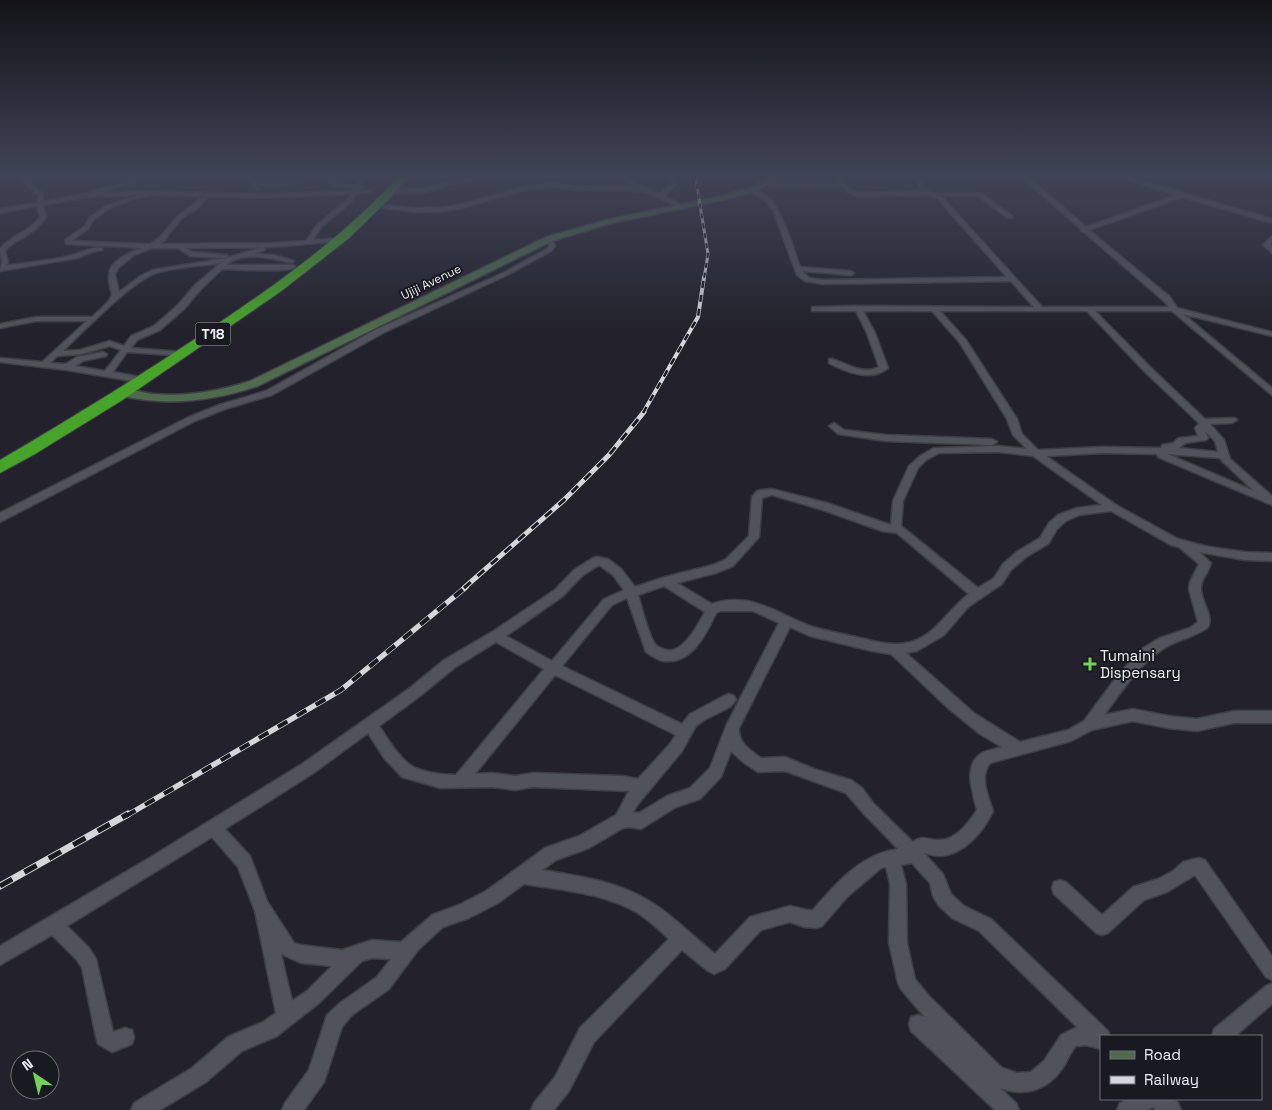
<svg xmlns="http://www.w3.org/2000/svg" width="1272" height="1110" font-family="'Space Grotesk',sans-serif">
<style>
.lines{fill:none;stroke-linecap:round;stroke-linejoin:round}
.street-casing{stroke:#3e3e46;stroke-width:3}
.secondary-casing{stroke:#3e3e46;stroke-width:3}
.highway-casing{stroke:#3e3e46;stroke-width:2}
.street{fill:#52525c;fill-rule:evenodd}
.secondary{fill:#4f6a4d;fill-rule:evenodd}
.highway{fill:#47a32a;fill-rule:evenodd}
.rail-far4-casing{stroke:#d5d5dc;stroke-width:3}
.rail-far3-casing{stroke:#d5d5dc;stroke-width:4}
.rail-far2-casing{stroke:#d5d5dc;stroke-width:5}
.rail-far1-casing{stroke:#d5d5dc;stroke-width:5.5}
.rail-casing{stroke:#d5d5dc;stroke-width:7}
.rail-far4{stroke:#191922;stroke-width:2;stroke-dasharray:5;stroke-linecap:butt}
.rail-far3{stroke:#191922;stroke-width:2.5;stroke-dasharray:7;stroke-linecap:butt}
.rail-far2{stroke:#191922;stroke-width:3;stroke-dasharray:9;stroke-linecap:butt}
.rail-far1{stroke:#191922;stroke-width:4;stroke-dasharray:11;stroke-linecap:butt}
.rail{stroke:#191922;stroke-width:5;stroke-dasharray:14;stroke-linecap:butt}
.poi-dot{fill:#74d25b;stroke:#191922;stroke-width:2}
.labels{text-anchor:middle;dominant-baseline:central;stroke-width:4;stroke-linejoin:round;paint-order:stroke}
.far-street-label{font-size:12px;fill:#efeff5;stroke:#191922}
.shield{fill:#191922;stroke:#afafb6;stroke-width:1}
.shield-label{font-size:14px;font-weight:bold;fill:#efeff5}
.poi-label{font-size:15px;fill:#efeff5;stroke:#191922;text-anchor:start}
</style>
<rect width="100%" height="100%" fill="#23222c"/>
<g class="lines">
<!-- street casing -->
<g class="street-casing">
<path id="street" d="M16,174h5l22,20 -1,8 46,-9 62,-19h8l-56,19 31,-2 127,3 92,-3 2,-3 -15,-2 -19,-7 -33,6 -29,1 3,4 -3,2 -12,-15 3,-3h5l-2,3 3,5 32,-1 33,-6 7,3 21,-4h20l-7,11 4,2 -7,4 11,-1 3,2 -16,2 -4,7 -31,26 -8,13 26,-2 3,2 -1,1 -69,6 -86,1 6,4 35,3 1,1 -3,2 -35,-2 -12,-8h-26l-18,7 -16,13 -3,6 4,18 23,-17 11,-5 74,-12 35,-11 3,2 -1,1 -11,4 21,1 20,6 -3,2c-19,-5 -49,-12 -65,2h67l3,2c-10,6 -59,2 -74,2l-21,20 -17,20 -24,21 -23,10 -6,8 52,4 4,2 -1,2 -59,-4 -14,20 33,6 1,2 -4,3 -76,-13 -67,-8v-4l42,4 45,-41h-51l-36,7v-4l36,-7h56l16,-15 4,-7c-1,-6 -4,-14 -3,-20 0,-14 22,-23 33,-27l-76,-4 -1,-4 19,-13 6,-10 16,-11 33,-11 -50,2 -46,8 3,12 -10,12 -28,18 -3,4 3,11 -3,4c23,-4 48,-5 71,-12 9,-3 16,-7 26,-6v2l-10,2 -15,6 -77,13 2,-9 -2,-13c11,-14 30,-17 40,-32l-3,-11 -37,7v-4l37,-6 1,-8zM361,176l-5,9 -14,-2 -11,-4zM350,194l-2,5 -31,26 -11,16 -34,2 -111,1 22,-27 15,-9 11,-12 51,2zM154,195l49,1c-8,9 -18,13 -25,20 -10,10 -15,22 -28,28l-79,-3 17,-12 6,-10 16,-11 22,-9zM221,263l-26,22 -17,20 -24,21 -23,10 -7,10 -14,-5 -30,9 -17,1c21,-20 69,-70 93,-78 20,-6 44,-7 65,-10zM110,346l11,4 -16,21 -30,-5 8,-5 23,-5 1,-2 -4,-2 -26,5 -11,7 -16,-1 7,-7 24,-2z
M480,174h9l-65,18 -33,1 -3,-2 3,-2 33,-1z
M610,174h7l42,20 13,-11 -2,-9h6l2,9 -14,13 22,11 -5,1 -38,-17 -70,-1 -19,-3 -29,3 -59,17 -21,4 -31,1 -40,-6 3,-2 37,4 31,-1 18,-3 62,-18 29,-3 19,3 63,1z
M833,174h5l13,16 8,3 64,-2 -12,-17h5l13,18 3,1h49l31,23v2h-4l-30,-22h-37l101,111h127l-5,-6 -80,-69 -3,-1v-2l-63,-55h6l62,53 90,-32 -67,-21h9l154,45v4l-90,-26 -93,33 81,67 7,11 95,24v4l-89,-22 89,74v7l-100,-84h-77l56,57 54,51 30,-1 2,2 -5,3 -22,1 14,16 6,19 42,37v9l-114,-48 -1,-3 -54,-1 -57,3 70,49 62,34 31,8 36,5 27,1v8l-27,-1 -46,-8 12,11c-2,9 -11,17 -10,26 0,12 13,27 7,38 -13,10 -28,12 -42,20 -26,16 -44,44 -62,68l29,-6 35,7 29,3 37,-8h38v12h-38l-37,8 -29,-3 -35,-7 -41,9 -21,11 -81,22c-11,14 -2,33 3,48 -9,20 -29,44 -53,45 -5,0 -11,-2 -16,-3l19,21 8,20 13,12 27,13 117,112 2,5h-9v13l-15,-4 -10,1c-6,6 -9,16 -14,23 -15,22 -39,28 -62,19l16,15 3,7h-24l-84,-79 -2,-7 2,-7 7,-2 7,2 9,10 -18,-20 -15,-18 -3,-6 -9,-40 1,-59 -4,-17 -5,1 -33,28 -26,30 -6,2 -12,-1 -14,-5 -29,8 -36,39 -11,5 -6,-3 -26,-21 -88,92 -25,49 -15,19h-23l3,-7 21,-26 25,-49 89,-89c-10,-9 -21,-20 -33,-27 -34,-19 -74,-22 -112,-28l-26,19 -29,15 -26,9 -25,23 -29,39 -37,26 -10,12 -18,55 -20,28h-22l3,-7 24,-33 18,-55 13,-12 37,-26 14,-18 -19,-1 -10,3 -43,42 -42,33 -35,15 -36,31 -46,28h-29l3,-7 58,-35 36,-31 35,-15 13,-9 -21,-102 -17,-44 -26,-30 -145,89 22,22 7,11 17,73 12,-4 7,2 2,7 -2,7 -20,8 -14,-8 -2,-7 -14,-69 -5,-8 -25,-25 -52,30v-19l151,-89 151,-93 108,-76 34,-28 48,-28 63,-42 19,-20 19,-12 4,-1 11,2 13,10 14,18 30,-10 48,-12 12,-5 24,-24 3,-39 5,-6 4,-1 11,-1 55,14 64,22 2,-24 16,-35 11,-10 14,-8 65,-2 28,3 -14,-14 -6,-16 -47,-76 -28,-32h-69l12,22 13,35c-16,14 -43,4 -59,-5v-4h3c16,5 30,16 47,8l-12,-34 -11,-22h-44v-4l46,-1 176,1 -23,-26 -187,3 -19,-3 -8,-6 -24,-65 -8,-10 -15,-9v-2c29,0 42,57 50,78l51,4 3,2 -3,2 -49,-4 7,7 15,2 183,-3 -70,-79 -10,-3 -69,2 -11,-5 -5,-6 -76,-1 -3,-2 3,-2 73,1zM940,311h147l58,61 52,49 2,3 -4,4 3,8 -19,2 -6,5 -11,2 -1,3 -58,-1 -65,3 -16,-16 -5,-15 -51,-79zM1205,431l10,10 3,11 -39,-4 6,-5 21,-3 2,-2zM999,452l34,4 69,49 -25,3 -19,7 -9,8 -9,15 -22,13 -15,13 -9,14 -16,10 -77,-62 2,-25 15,-33 8,-8 13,-7zM1167,454l53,4 3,4 31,29zM772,495l51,15 59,21 15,2 72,61c-21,15 -32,40 -58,48 -14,4 -32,1 -46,-3 -17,-4 -35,-7 -52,-12 -35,-12 -62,-37 -101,-23l-35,-21 39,-10 17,-7 26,-29 3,-39zM1111,511l60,34 8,2 20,17 -9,18 -1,7 9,33 -8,6 -30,10 -17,10 -25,27 -34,46 -16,9 -48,12 -46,-29 -68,-60 11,-2 27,-16 24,-28 34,-23 9,-14 15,-13 22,-13 9,-15 9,-8 13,-6zM599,565l14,10 11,15 -20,9 -52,62 -46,-25 57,-40 19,-20zM664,586l41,26c-7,13 -25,48 -44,36 -2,-1 -5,-2 -6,-4 -7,-10 -13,-37 -17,-49zM627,598l19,54c5,3 11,8 17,9 29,4 43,-27 53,-48l4,-2h33l26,12 -52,101 -17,44 -20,20 -23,8 -28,17 -6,-1 5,-8 44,-53 14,-25 8,-6 26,-13 6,-7 -2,-4 -5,-2 -5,2 -34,18 -8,10 -120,-58 50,-61zM790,627l20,9 62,15 19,3 57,54 32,26 22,13c-6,2 -14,3 -20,6 -20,12 -9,40 -5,57 -8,12 -21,30 -37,30 -11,1 -17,-6 -27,2l-40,-39 -11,-15 -11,-8 -37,-11 -29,-12 -24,1c-11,-8 -23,-15 -22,-30zM496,642l48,27 -88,106c-11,0 -37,-3 -46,-10 -13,-10 -22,-26 -31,-39l41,-30 34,-28zM555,675l121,60 -7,10 -31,34 -16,-3 -89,-3 -18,3 -23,-3 -17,1zM368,733l16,25 18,19 38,11 52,-1 23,3 18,-3 96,4 -13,24 -37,21 -34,12 -59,43 -27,14 -27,10 -31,27 -29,-2 -30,10 -41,-5 -7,-2 -27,-42 -17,-45 -25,-27 87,-55zM731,751l12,11 15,10 27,-1 61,22 17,20 35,36c-38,5 -62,35 -86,62l-22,-5 -40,11 -35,37c-20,-16 -45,-41 -66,-53 -32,-20 -71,-25 -107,-31l14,-10 33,-12 34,-20 5,-1 13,2 35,-22 24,-8 21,-22zM912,863l18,20 3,13 6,10 13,12 27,13 98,96 -16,8 -17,26 -13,11 -14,1 -15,-5 -74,-73 -13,-16 -8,-36 -1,-59 -5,-19zM281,954l20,9 31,3 -25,25 -15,10z
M970,174h7l2,2 -3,2z
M1231,174h19l-9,4z
M1272,236v6l-2,3 2,2v6l-9,-8z
M549,237l2,1 4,8 -4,5 -44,24 -124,58 -111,62 -47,14 -30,12 -195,101v-9l189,-96 30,-12 47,-14 111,-62 126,-56 44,-24 2,-3 -3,-7z
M834,423l10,7 42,5 106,4 5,3 -5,3 -106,-4 -48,-7 -9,-8z
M1199,858l6,2 67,96v24l-6,-3 -71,-102 -28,17 -23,8 -36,33 -6,2 -6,-2 -42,-39 -2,-6 2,-6 6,-2 6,2 36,33 31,-28 25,-8 15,-8 10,-9z
M1272,983v21l-37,32h-23l2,-7 52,-43z
M1128,1099h45l5,4 3,7h-25l-3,-3 -6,3h-30l3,-7z"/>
</g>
<!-- secondary casing -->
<g class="secondary-casing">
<path id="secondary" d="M776,174h9l-30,18 -32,8 -111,23 -60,18 -294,145c-45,15 -93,21 -140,9l-2,-2c7,-7 28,0 38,1 33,3 65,-3 96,-13l296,-144 64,-18 112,-23 27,-8z"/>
</g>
<!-- highway casing -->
<g class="highway-casing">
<path id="highway" d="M401,174h10l-21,24 -41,40 -69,54 -159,109 -86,53 -35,19v-13c72,-42 143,-86 213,-133 67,-45 133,-92 188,-153z"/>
</g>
<!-- street -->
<use href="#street" class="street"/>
<!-- secondary -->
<use href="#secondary" class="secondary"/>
<!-- highway -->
<use href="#highway" class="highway"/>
<!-- rail-far4 casing -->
<g class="rail-far4-casing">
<path id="rail-far4" d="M695,174l13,80 -4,25"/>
</g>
<!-- rail-far3 casing -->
<g class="rail-far3-casing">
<path id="rail-far3" d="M643,413l55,-96 6,-40"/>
</g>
<!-- rail-far2 casing -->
<g class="rail-far2-casing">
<path id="rail-far2" d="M464,588l100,-88 45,-45 35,-43"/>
</g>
<!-- rail-far1 casing -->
<g class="rail-far1-casing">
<path id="rail-far1" d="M126,816l215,-126 125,-103"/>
</g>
<!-- rail casing -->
<g class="rail-casing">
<path id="rail" d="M0,886l128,-72"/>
</g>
<!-- rail-far4 -->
<use href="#rail-far4" class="rail-far4"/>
<!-- rail-far3 -->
<use href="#rail-far3" class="rail-far3"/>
<!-- rail-far2 -->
<use href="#rail-far2" class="rail-far2"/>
<!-- rail-far1 -->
<use href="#rail-far1" class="rail-far1"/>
<!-- rail -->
<use href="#rail" class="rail"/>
</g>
<!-- sky -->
<linearGradient id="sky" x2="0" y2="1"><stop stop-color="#131318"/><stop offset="0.53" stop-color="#3f4456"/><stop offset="1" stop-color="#3f4456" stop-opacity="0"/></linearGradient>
<rect width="1272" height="330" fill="url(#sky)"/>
<!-- markers -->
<path class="poi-dot" d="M1087.5 656.5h5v5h5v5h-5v5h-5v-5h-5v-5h5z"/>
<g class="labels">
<!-- far-street labels -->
<g class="far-street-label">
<text transform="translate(431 282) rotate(-26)">Ujiji Avenue</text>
</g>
<!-- shield labels -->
<rect class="shield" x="195.5" y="322.5" width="35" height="23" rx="4"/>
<g class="shield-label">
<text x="213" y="334">T18</text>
</g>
<!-- poi labels -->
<g class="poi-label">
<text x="1100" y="655">Tumaini<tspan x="1100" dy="17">Dispensary</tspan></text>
</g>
</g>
<!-- legend -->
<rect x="1100" y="1035" width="162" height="65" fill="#191922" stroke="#6f6f76"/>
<rect x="1110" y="1051" width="25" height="8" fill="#4f6a4d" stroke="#6f6f76"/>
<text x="1144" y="1060" font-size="15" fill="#efeff5">Road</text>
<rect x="1110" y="1076" width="25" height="8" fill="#d5d5dc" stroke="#6f6f76"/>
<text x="1144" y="1085" font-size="15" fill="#efeff5">Railway</text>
<!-- north arrow -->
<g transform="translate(35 1075) rotate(325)"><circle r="24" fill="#191922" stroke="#6f6f76"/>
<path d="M0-4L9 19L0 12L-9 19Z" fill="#74d25b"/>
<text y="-8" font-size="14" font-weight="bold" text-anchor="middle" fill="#efeff5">N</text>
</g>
</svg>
